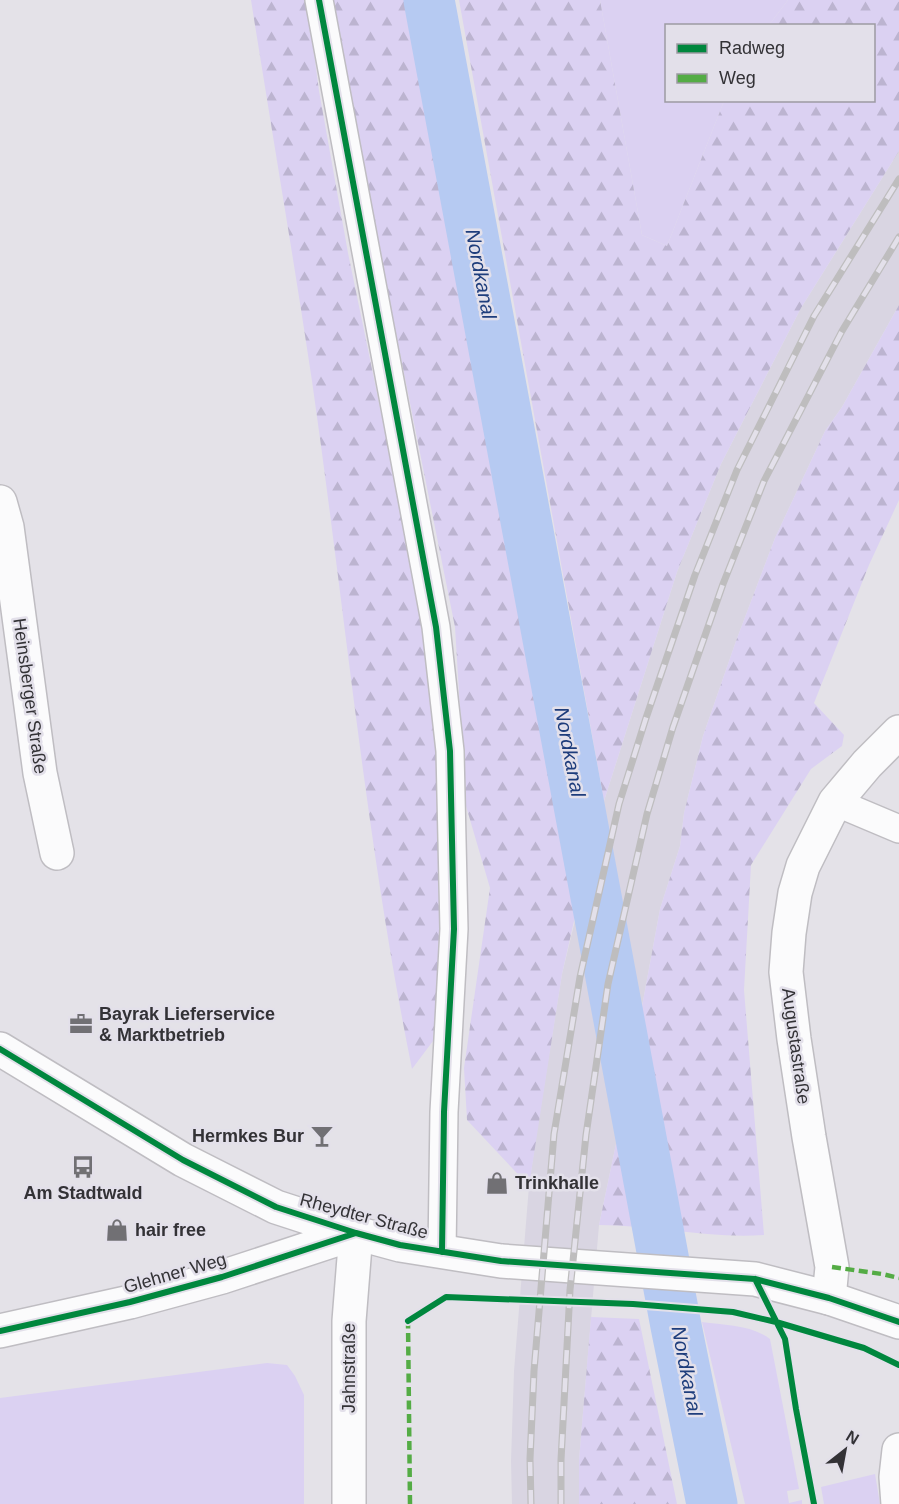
<svg xmlns="http://www.w3.org/2000/svg" width="899" height="1504" font-family="Arial,sans-serif">
<style>
.built{fill:#d9d5e2}
.green{fill:#dbd1f2}
.forest{fill:url(#forest-firs)}
.lines{fill:none;stroke-linecap:round;stroke-linejoin:round}
.canal{stroke:#b6caf2;stroke-width:51}
.lane-casing{stroke:#bfbdc2;stroke-width:30}
.street-casing{stroke:#bfbdc2;stroke-width:36}
.secondary-casing{stroke:#bfbdc2;stroke-width:36}
.lane{stroke:#fbfbfc;stroke-width:27}
.street{stroke:#fbfbfc;stroke-width:33}
.secondary{stroke:#fbfbfc;stroke-width:33}
.rail-casing{stroke:#bebdbe;stroke-width:7}
.rail{stroke:#e3e0ea;stroke-width:4.5;stroke-dasharray:14;stroke-linecap:butt}
.quiet{stroke:#54ac45;stroke-width:4.5;stroke-dasharray:9 4.5;stroke-linecap:butt}
.cycleway-casing{stroke:#e3e0ea;stroke-width:10}
.cycleway{stroke:#00873e;stroke-width:6}
.labels{text-anchor:middle;dominant-baseline:central;stroke-width:5;stroke-linejoin:round;paint-order:stroke}
.street-label{font-size:18px;fill:#333236;stroke:#e3e0ea}
.poi-label{font-size:18px;font-weight:bold;fill:#333236;stroke:#e3e0ea;text-anchor:start}
.water-label{font-size:20px;font-style:italic;fill:#1e3d7c;stroke:#e3e0ea}
</style>
<defs>
<pattern id="forest-firs" width="22" height="20" patternUnits="userSpaceOnUse" patternTransform="scale(1.5)"><rect width="22" height="20" fill="#dbd1f2"/><path d="M5 1l3.5 6h-7zM16 11l3.5 6h-7z" fill="#bcb4d0"/></pattern>
</defs>
<rect width="100%" height="100%" fill="#e4e2e8"/>
<!-- built -->
<path class="built" d="M899,151v154l-57,102 -17,24 -50,107 -39,103 -33,95 -19,77 -4,33 -20,63 -39,211 -22,105 -20,235v44h-67l-1,-43 3,-90 15,-185 8,-56 25,-156 42,-173 73,-229 44,-108 80,-156z"/>
<!-- green -->
<path class="green" d="M600,0h188l-19,25 -103,1v74l58,1 -57,145 -25,-11z
M702,1322c22,3 50,3 68,17l29,150 -12,2 2,12 13,-3v4h-57z
M267,1363l20,2 8,11 9,19v109h-304v-106z
M875,1474l5,30h-56l-3,-17z"/>
<!-- forest -->
<path class="forest" d="M251,0h56l12,91 29,162 78,377 13,162 3,162 -9,87 -21,28c-46,-227 -67,-459 -100,-688 -19,-127 -41,-254 -61,-381z
M329,0h75l173,908 -15,66 -33,212 -62,-66 -3,-52 26,-180 -24,-82 -11,-179z
M459,0h141l42,235 25,11 57,-145 150,-1v-74l-105,-1 19,-25h111v151l-98,157 -80,156 -44,108 -73,229z
M899,305v195l-30,65 -55,138 30,32 -2,11 -31,23 -60,96 -7,125 20,245c-55,4 -110,-10 -165,-10l22,-105 39,-211 20,-63 4,-33 19,-77 33,-95 39,-103 50,-107 17,-24z
M591,1317l48,2 38,185h-98v-44z"/>
<g class="lines">
<!-- canal -->
<path class="canal" d="M429,0l247,1326 36,178"/>
<!-- lane casing -->
<g class="lane-casing">
<path id="lane" d="M319,0l117,627 14,124 4,178 -10,183 -2,140
M835,802l64,27"/>
</g>
<!-- street casing -->
<g class="street-casing">
<path id="street" d="M0,502l7,25 33,246 17,80
M829,1298l3,-31 -23,-130 -15,-98 -8,-67 3,-39 6,-40 8,-27 32,-64 32,-38 32,-32
M0,1331l130,-29 92,-25 134,-44 -7,88v183
M898,1504l-2,-27 3,-27"/>
</g>
<!-- secondary casing -->
<g class="secondary-casing">
<path id="secondary" d="M0,1049l183,111 93,47 80,26 44,12 101,16 254,18 74,19 70,24"/>
</g>
<!-- lane -->
<use href="#lane" class="lane"/>
<!-- street -->
<use href="#street" class="street"/>
<!-- secondary -->
<use href="#secondary" class="secondary"/>
<!-- rail casing -->
<g class="rail-casing">
<path id="rail" d="M531,1504l-1,-45 4,-88 20,-237 26,-157 39,-173 27,-86 49,-143 42,-105 77,-154 85,-137
M561,1504v-44l9,-170 16,-155 22,-151 39,-170 26,-87 50,-143 41,-103 78,-150 57,-94"/>
</g>
<!-- rail -->
<use href="#rail" class="rail"/>
<!-- quiet -->
<path class="quiet" d="M832,1267l50,7 17,4
M410,1504l-2,-183 5,-3"/>
<!-- cycleway casing -->
<g class="cycleway-casing">
<path id="cycleway" d="M319,0l117,627 14,124 4,178 -10,183 -2,140
M0,1049l183,111 93,47 80,26 44,12 101,16 254,18 74,19 70,24
M755,1279l30,60 11,70 18,95
M408,1321l38,-24 187,7 100,8 43,10 88,26 35,17
M0,1331l130,-29 92,-25 134,-44"/>
</g>
<!-- cycleway -->
<use href="#cycleway" class="cycleway"/>
</g>
<!-- icons -->
<defs>
<g id="office-bare" transform="scale(1.8)"><path d="M-6-3h4V-5.5h4V-3h4V5H-6ZM-1-4.5V-3h2v-1.5ZM-6 0V1H6V0Z" fill="#717074" stroke="#e3e0ea" stroke-width="2.5" paint-order="stroke"/></g>
<g id="bar-bare" transform="scale(1.8)"><path d="M-6-5H6L.8 .8V4.5H3.5V6h-7V4.5H-.8V.8Z" fill="#717074" stroke="#e3e0ea" stroke-width="2.5" paint-order="stroke"/></g>
<g id="bus-bare" transform="scale(1.8)"><path d="M-5-6H5V4H4V6H2V4H-2V6H-4V4H-5ZM-3.5-4V0h7V-4ZM-3.5 1.2v1.5H-2V1.2ZM2 1.2v1.5H3.5V1.2Z" fill="#717074" stroke="#e3e0ea" stroke-width="2.5" paint-order="stroke"/></g>
<g id="shop-bare" transform="scale(1.8)"><path d="M-5-2.5h2.3a2.7 3.5 0 0 1 5.4 0H5L5.5 6h-11ZM-1.5-2.5h3a1.5 2.3 0 0 0-3 0Z" fill="#717074" stroke="#e3e0ea" stroke-width="2.5" paint-order="stroke"/></g>
</defs>
<g fill-rule="evenodd">
<use href="#office-bare" x="81" y="1024"/>
<use href="#bar-bare" x="322" y="1136"/>
<use href="#bus-bare" x="83" y="1167"/>
<use href="#shop-bare" x="497" y="1183"/>
<use href="#shop-bare" x="117" y="1230"/>
</g>
<g class="labels">
<!-- street labels -->
<g class="street-label">
<text transform="translate(30 696) rotate(82)">Heinsberger Straße</text>
<text transform="translate(796 1046) rotate(82)">Augustastraße</text>
<text transform="translate(364 1216) rotate(15)">Rheydter Straße</text>
<text transform="translate(175 1273) rotate(-16)">Glehner Weg</text>
<text transform="translate(349 1368) rotate(-90)">Jahnstraße</text>
</g>
<!-- poi labels -->
<g class="poi-label">
<text x="99" y="1014">Bayrak Lieferservice<tspan x="99" dy="21">&amp; Marktbetrieb</tspan></text>
<text x="304" y="1136" text-anchor="end">Hermkes Bur</text>
<text x="515" y="1183">Trinkhalle</text>
<text x="83" y="1193" text-anchor="middle">Am Stadtwald</text>
<text x="135" y="1230">hair free</text>
</g>
<!-- water labels -->
<g class="water-label">
<text transform="translate(481 274) rotate(79)">Nordkanal</text>
<text transform="translate(570 752) rotate(79)">Nordkanal</text>
<text transform="translate(687 1371) rotate(79)">Nordkanal</text>
</g>
</g>
<!-- legend -->
<rect x="665" y="24" width="210" height="78" fill="#e3e0ea" stroke="#9d9aa2" stroke-width="1.5"/>
<rect x="677" y="44" width="30" height="9" fill="#00873e" stroke="#9d9aa2" stroke-width="1.5"/>
<text x="719" y="54" font-size="18" fill="#333236">Radweg</text>
<rect x="677" y="74" width="30" height="9" fill="#54ac45" stroke="#9d9aa2" stroke-width="1.5"/>
<text x="719" y="84" font-size="18" fill="#333236">Weg</text>
<!-- north arrow -->
<g transform="translate(845 1450) rotate(31)" stroke="#e3e0ea" stroke-width="4.5" paint-order="stroke">
<path d="M0-4.5L10 22L0 15L-10 22Z" fill="#333236"/>
<text y="-9" font-size="16" font-weight="bold" text-anchor="middle" fill="#333236">N</text>
</g>
</svg>
